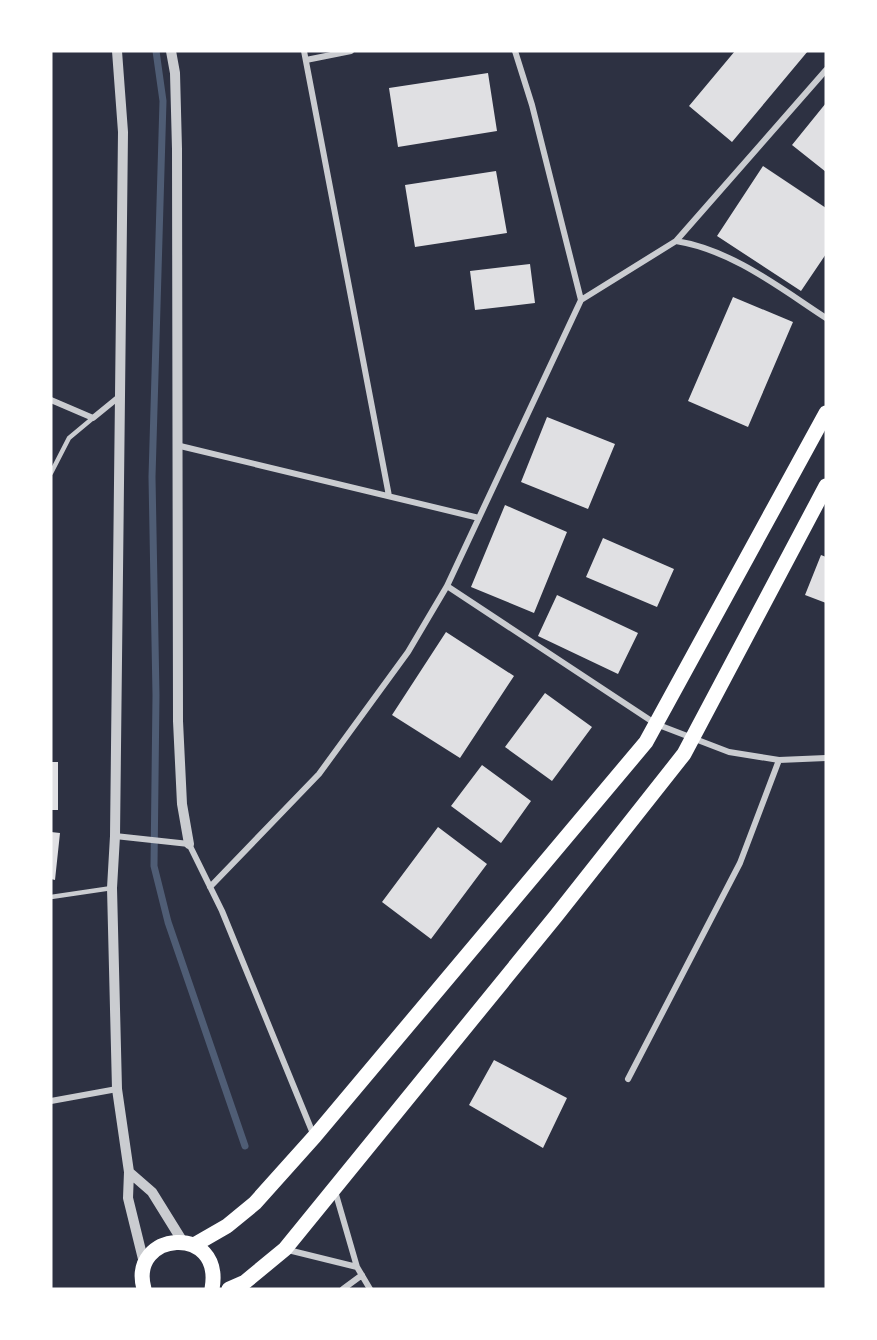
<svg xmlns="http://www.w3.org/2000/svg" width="877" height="1340" font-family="'Open Sans',sans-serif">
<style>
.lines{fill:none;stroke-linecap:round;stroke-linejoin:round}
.stream{stroke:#4f5d75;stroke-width:7}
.building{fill:#e0e0e3}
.service{stroke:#caccd0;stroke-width:4.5}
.minor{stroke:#caccd0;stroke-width:6}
.tertiary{stroke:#caccd0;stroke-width:10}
.primary{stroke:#fff;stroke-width:15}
</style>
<rect width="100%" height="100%" fill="#2d3142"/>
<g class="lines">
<!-- stream -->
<path class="stream" d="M156,51l7,50 -11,376 4,218 -2,171 14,56 77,224"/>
</g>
<!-- building -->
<path class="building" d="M735,51h73l-76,91 -43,-36z
M488,73l9,58 -99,16 -9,-59z
M826,103v69l-34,-27z
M763,166l63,42v46l-25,37 -84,-55z
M496,171l11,62 -92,14 -10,-62z
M530,264l5,39 -60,7 -5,-39z
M733,297l60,25 -45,105 -60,-26z
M547,417l68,27 -27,65 -67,-27z
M505,505l62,27 -33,81 -63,-26z
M603,538l71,31 -17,38 -71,-30z
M821,555l5,2v46l-21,-8z
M557,595l81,38 -20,41 -80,-38z
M446,632l68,44 -54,82 -68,-43z
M545,693l47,34 -40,54 -47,-34z
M51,762h7v48h-7z
M482,765l49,36 -30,42 -50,-37z
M438,827l49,37 -56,75 -49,-37z
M51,832l9,1 -5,47 -4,-1z
M494,1060l73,38 -24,50 -74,-43z"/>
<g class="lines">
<!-- service -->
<path class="service" d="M51,473l18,-35 24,-20
M51,897l61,-9"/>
<!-- minor -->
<path class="minor" d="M304,51l85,445
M306,60l45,-9
M676,241c56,9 104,47 150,77
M581,300l95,-59 150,-171
M51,400l42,18 27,-22
M176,445l303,73
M447,586l209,138 73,28 50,8 47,-2
M115,836l74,8 33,67 92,225
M210,887l109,-113 89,-122 39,-66 134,-286 -49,-195 -17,-54
M628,1079l112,-216 39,-103
M51,1101l66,-12
M335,1191l22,76 13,22
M288,1250l69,17
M343,1289l19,-14"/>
<!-- tertiary -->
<path class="tertiary" d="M117,51l6,81 -8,704 -3,52 5,201 12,83 -1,26 16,65
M171,51l4,22 2,76 1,572 4,83 7,40
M129,1172l23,20 31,50"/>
<!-- primary -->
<path class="primary" d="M194,1245l33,-19 28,-23 60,-67 331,-394 180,-329
M144,1289c-16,-58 80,-66 68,0
M229,1289l16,-7 40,-33 271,-333 128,-162 142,-268"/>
</g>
<!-- border -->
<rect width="877" height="1340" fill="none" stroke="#ffffff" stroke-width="105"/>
</svg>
